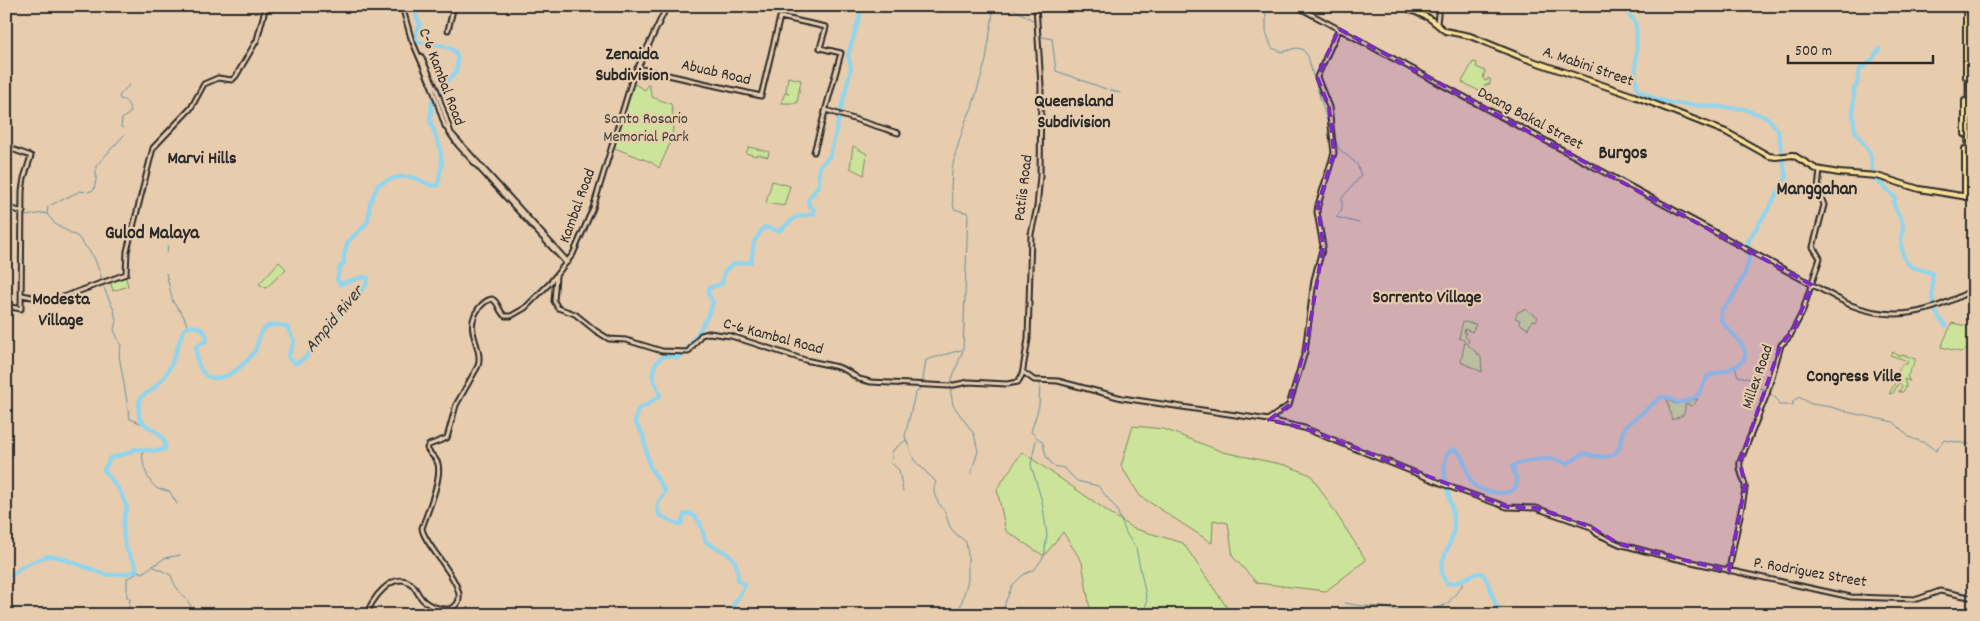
<svg xmlns="http://www.w3.org/2000/svg" width="1980" height="621" font-family="Dekko,sans-serif">
<style>
.green{fill:#cbe49a;stroke:#7b8862}
.lines{fill:none;stroke-linecap:round;stroke-linejoin:round}
.stream{stroke:#6691a1;stroke-width:1}
.river{stroke:#8ed5f0;stroke-width:4}
.secondary-casing{stroke:#2b2b2b;stroke-width:7}
.primary-casing{stroke:#2b2b2b;stroke-width:8}
.secondary{stroke:#e7ccae;stroke-width:3}
.primary{stroke:#fadf96;stroke-width:4}
.marked{fill:#7b2cbf;fill-opacity:0.2;stroke:#7b2cbf;stroke-width:4;stroke-dasharray:10 6;stroke-linejoin:round}
.labels{text-anchor:middle;dominant-baseline:central;stroke-width:4.5;stroke-linejoin:round;paint-order:stroke}
.street-label{font-size:16px;fill:#2b2b2b;stroke:#e7ccae}
.park-label{font-size:16px;fill:#3b3e36;stroke:#e7ccae}
.neighbourhood-label{font-size:18px;font-weight:bold;fill:#2b2b2b;stroke:#e7ccae}
.water-label{font-size:18px;font-style:italic;fill:#353c3f;stroke:#e7ccae}
.quarter-label{font-size:19px;font-weight:bold;fill:#2b2b2b;stroke:#e7ccae}
</style>
<rect width="100%" height="100%" fill="#e7ccae"/>
<filter id="ink" filterUnits="userSpaceOnUse"><feTurbulence type="fractalNoise" baseFrequency=".02" numOctaves="2"/><feDisplacementMap in="SourceGraphic" scale="10" xChannelSelector="R" yChannelSelector="G"/><feConvolveMatrix kernelMatrix="1 2 1 2 8 2 1 2 1" color-interpolation-filters="sRGB"/></filter>
<g filter="url(#ink)">
<!-- green -->
<path class="green" d="M1473,62l4,1 -1,4 9,4 -2,7 1,2 3,1 1,-3 2,1v5l-5,1 -2,8 -21,-11z
M788,77l13,3 -4,23h-16l4,-10h4l-3,-1z
M631,82l14,8 3,-6 1,1 3,12 19,7c6,27 -1,40 -12,64l-8,-6 -39,-15z
M853,146l14,8 -3,21 -14,-7z
M749,147l20,5 -1,5 -11,-3 -1,2 -10,-3z
M772,181l18,5 -6,20 -18,-3z
M279,262l7,7 -20,19 -7,-4z
M125,275l3,11 -15,5 -3,-11z
M1525,309l13,8 -2,4 -4,-1 -4,9 -9,-6 1,-3 -5,-2 3,-6z
M1463,322l13,2 -4,8 -7,-3 -1,3 2,1 -1,4 4,3 -2,4 14,13 1,15 -21,-10 4,-21 -6,-3z
M1952,323l20,4c4,6 1,14 -1,21l-11,4 -19,-5z
M1893,352l6,4 5,-1 11,4v2l-8,16 3,4 -6,-2 2,7 -3,6h-4l3,-6 -3,-4 -6,11 -4,1 7,-13 -1,-1c2,-5 4,-11 7,-16h5l1,-3 -18,-6z
M1667,399l8,5 23,-5 -5,6 -3,1 -2,-3 -3,2v5l-2,5 -11,5z
M1133,426l31,3 59,23 62,13 26,10 55,85 -40,31 -69,-8 -24,-26 -5,-34 -15,-3 -1,23 -72,-47 -19,-30z
M1022,452l110,76 51,15 49,72h-141l-9,-53 -19,-30 -19,24 -38,-25 -9,-42z"/>
<g class="lines">
<!-- stream -->
<path class="stream" d="M1009,6l25,15
M1234,6h8
M1258,6l8,8v18l6,16 11,4 13,-4 6,1 6,7 5,20
M1039,36l13,3 4,32 50,18
M1314,77l16,54
M1110,90l10,3
M123,128l-2,-1 1,-8 9,-7c-2,-7 -4,-12 -11,-13l-1,-3 10,-11
M1334,136l5,13 18,15 4,12 -19,22v11l-6,8 23,6
M88,192l6,-2 2,-10v-14l28,-31
M60,201l20,-10 5,1
M51,205l6,-3
M47,214l8,10 23,13 16,20 8,22
M25,216l18,-3 4,1 1,-7
M167,253l1,-8
M166,273l7,29 10,13 5,12
M104,288l10,22 2,11 -2,9 7,16 -2,9 11,64 13,5
M1735,367l3,9 13,3 -1,8 11,1 5,3
M1040,382l-1,24 -8,26 12,11 3,13 7,10 11,2 13,13 21,5 18,22 11,27 9,13 11,53 -4,14
M950,384l13,-34 5,-137 -14,-4 -3,-20 1,-19 3,-15 11,-35 6,-12 14,-48 8,-54
M950,388l3,17 21,29 4,17 -7,23
M1769,393l7,5 3,7h14v-4l6,-4 12,7 20,3 20,6 43,9 15,15 18,7 9,7 8,-11 30,5
M144,449c-5,10 4,35 14,40 4,1 9,1 12,3l7,12
M903,491l-4,-21 -8,-7 2,-13 13,-10
M152,566l19,9c5,16 10,16 18,28 2,3 3,8 5,12
M138,571l4,2 23,-15 15,-3
M1344,603l18,3 21,1 14,4 23,3 27,-10
M1448,603l14,-17 -1,-6
M131,615l-2,-7 1,-9 -3,-1v-20l6,-2 5,-5 -2,-5
M958,615l10,-35v-25l-2,-13c-7,-6 -14,-10 -17,-18 -2,-4 -2,-9 -4,-12 -6,-9 -15,-18 -9,-30l-22,-22 -9,-24 10,-42 7,-8 4,-26 35,-10
M1003,615l2,-12 7,-17 11,-11 12,-6 9,-13 3,-21 -5,-34 -11,-36 5,-25
M1434,615l11,-10"/>
<!-- river -->
<path class="river" d="M840,113l11,-45 -3,-13 15,-49
M1872,173l-1,-18 -16,-24 -2,-14 1,-29 3,-3 2,-15 13,-10 7,-11
M1875,179l20,18c0,3 -1,5 -1,8 1,5 8,12 9,22 0,5 -3,10 -2,15 3,27 8,24 31,31 2,25 -5,32 14,53
M6,580l17,-14 24,-10 11,1 49,18 17,-1 12,-3c1,-8 -5,-12 -8,-19 -6,-10 -6,-34 -1,-44l-7,-17 -16,-21 6,-12 18,-5 7,-4 22,2 8,-2c2,-18 -18,-18 -25,-30 -2,-4 -2,-15 0,-20 2,-5 8,-6 12,-9 3,-3 11,-12 13,-14 10,-14 12,-32 19,-47 10,-5 19,-2 23,8l-1,4 -10,6c1,5 0,11 2,16 10,32 45,6 56,-11 6,-9 3,-18 11,-24 6,-5 16,-3 22,-1l7,14 -6,16 6,6 5,-1 7,-5 20,-27 40,-45 2,-7 -5,-1 -23,7 -3,-5 3,-12 4,-4v-9l4,-12 20,-20 2,-19 8,-18c9,-5 22,-10 33,-8 9,1 18,11 27,8l4,-22 -2,-15 -10,-28 2,-19 7,-4 7,-16 10,-9c1,-4 2,-13 1,-16 -2,-13 -32,-11 -41,-15v-7l4,-10 -5,-11 2,-2 -3,-5
M732,615l-1,-3c2,-11 11,-17 14,-28l-7,-3c0,-30 -12,-26 -32,-39 -4,-11 -4,-23 -17,-29l-5,2 -3,9h-3l-19,-9 -2,-10 8,-14 -16,-26 -6,-30 -8,-13 3,-12 22,-14c-1,-6 -4,-10 -6,-15 -4,-10 3,-26 15,-25 3,0 5,1 8,2 10,-4 34,-45 36,-56l-5,-8 1,-6 13,-4 2,-11 9,-9 18,-2 3,-20 10,-15 15,4 17,-14 18,-3v-4l-5,-5 -1,-5 11,-15v-18l11,-11 10,-41
M1502,615c-10,-12 -11,-32 -20,-42 -13,-1 -22,13 -35,10 -15,-17 6,-37 7,-55 1,-26 -16,-49 -7,-74l7,-5c13,8 11,23 18,34 7,9 35,14 43,5 5,-6 -1,-15 -3,-22 15,-6 41,-11 55,-2l17,-11c9,3 27,8 34,-3 4,-7 2,-15 7,-23l36,-30h6l11,6 14,-4 6,-4 9,-18c9,-5 18,-5 27,-10 28,-13 -5,-34 -13,-47v-10l10,-10 13,-25 5,-14 -1,-20 19,-30 19,-33 -8,-48 -10,-12 -24,-9 -74,-6 -14,-4 -18,-9c-7,-19 4,-58 -5,-71 -4,-6 -13,-10 -20,-13"/>
<!-- secondary casing -->
<g class="secondary-casing">
<path id="secondary" d="M402,6l9,32 21,49 13,39 13,19 108,118
M1296,6l552,298c47,19 83,9 126,-15
M1437,23l2,-17
M448,30l6,-24
M421,56l16,35 14,42 117,129
M637,68l124,28 19,-79 46,10 -6,21 21,5 -27,99
M826,110l12,4
M841,115l57,18
M6,147l25,9 -7,22 -2,13 -1,118 -15,-3
M6,207l17,5
M556,276l-2,25 4,7 17,6 21,17 13,8 17,1 36,11 26,1 13,-17 8,-2 22,3 74,24 33,7 9,4 12,8 12,3 78,4 20,-4 38,2 11,-2 4,-7 6,-36 3,-105 6,-27 3,-31 1,-90 -5,-80
M22,295l30,6 74,-27 1,-23 26,-103 38,-40 13,-24 14,-6 14,2 4,-4 21,-36 9,-34
M1023,372l11,8 24,1 64,17 147,22 35,8 149,60 54,19 29,1 55,19 6,7 22,10 45,12 187,41 67,2 22,-8 34,7
M1269,419l20,-14 16,-53 9,-72 9,-34 -6,-34 1,-7 16,-52 -5,-46 -12,-30 22,-48
M1729,571c4,-28 12,-55 16,-82 1,-9 -7,-17 -5,-27l27,-68 14,-49 9,-9 12,-23 18,-55 -7,-11 11,-42 -6,-16 2,-19
M367,615c3,-15 26,-44 43,-32 6,4 7,11 12,16 6,7 26,15 34,6 16,-16 -33,-60 -34,-77 5,-15 20,-49 16,-64 -2,-7 -9,-10 -11,-16l2,-3 18,-7 9,-33 22,-39c6,-20 -16,-36 1,-58 4,-5 7,-8 13,-9 7,3 6,12 13,17h6l14,-8 24,-24 24,-30 20,-46 39,-128 35,-74"/>
</g>
<!-- primary casing -->
<g class="primary-casing">
<path id="primary" d="M1403,6l26,12 16,13 25,5 51,21 113,39 92,36 43,24 7,1 17,-2 23,14 23,4 38,3 42,13 49,8 1,-180
M1966,13v-7
M1969,13v-7
M1966,77v-60
M1965,134v-33
M1965,197v-48"/>
</g>
<!-- secondary -->
<use href="#secondary" class="secondary"/>
<!-- primary -->
<use href="#primary" class="primary"/>
</g>
</g>
<!-- marked area -->
<path class="marked" d="M1339,29l473,256 -19,46 -12,13 -41,118 5,24 -16,85 -110,-27 -28,-17 -55,-19 -29,-1 -203,-79 -35,-8 20,-15 19,-69 15,-90 -5,-41 16,-52 -5,-46 -12,-30z"/>
<g class="labels">
<!-- street labels -->
<g class="street-label">
<text transform="translate(1588 67) rotate(19)">A. Mabini Street</text>
<text transform="translate(716 73) rotate(13)">Abuab Road</text>
<text transform="translate(441 77) rotate(69)">C-6 Kambal Road</text>
<text transform="translate(1530 119) rotate(28)">Daang Bakal Street</text>
<text transform="translate(1024 188) rotate(-83)">Patiis Road</text>
<text transform="translate(578 206) rotate(-70)">Kambal Road</text>
<text transform="translate(773 337) rotate(15)">C-6 Kambal Road</text>
<text transform="translate(1758 377) rotate(-71)">Millex Road</text>
<text transform="translate(1810 573) rotate(10)">P. Rodriguez Street</text>
</g>
<!-- park labels -->
<g class="park-label">
<text x="646" y="119">Santo Rosario<tspan x="646" dy="18">Memorial Park</tspan></text>
</g>
<!-- neighbourhood labels -->
<g class="neighbourhood-label">
<text x="632" y="55">Zenaida<tspan x="632" dy="21">Subdivision</tspan></text>
<text x="1074" y="102">Queensland<tspan x="1074" dy="21">Subdivision</tspan></text>
<text x="202" y="159">Marvi Hills</text>
<text x="1427" y="298">Sorrento Village</text>
<text x="61" y="300">Modesta<tspan x="61" dy="21">Village</tspan></text>
<text x="1854" y="377">Congress Ville</text>
</g>
<!-- water labels -->
<g class="water-label">
<text transform="translate(335 320) rotate(-50)">Ampid River</text>
</g>
<!-- quarter labels -->
<g class="quarter-label">
<text x="1623" y="154">Burgos</text>
<text x="1817" y="190">Manggahan</text>
<text x="152" y="234">Gulod Malaya</text>
</g>
</g>
<!-- margin -->
<rect width="1980" height="621" fill="none" stroke="#e7ccae" stroke-width="25"/>
<rect x="12" y="12" width="1955" height="596" fill="none" stroke="#2b2b2b" stroke-width="2" filter="url(#ink)"/>
<!-- scale -->
<path d="M1788 55v8h145v-8" fill="none" stroke="#2b2b2b" stroke-width="2.5"/>
<text x="1795" y="55" font-size="15" fill="#2b2b2b" stroke="#e7ccae" stroke-width="4" paint-order="stroke">500 m</text>
</svg>
